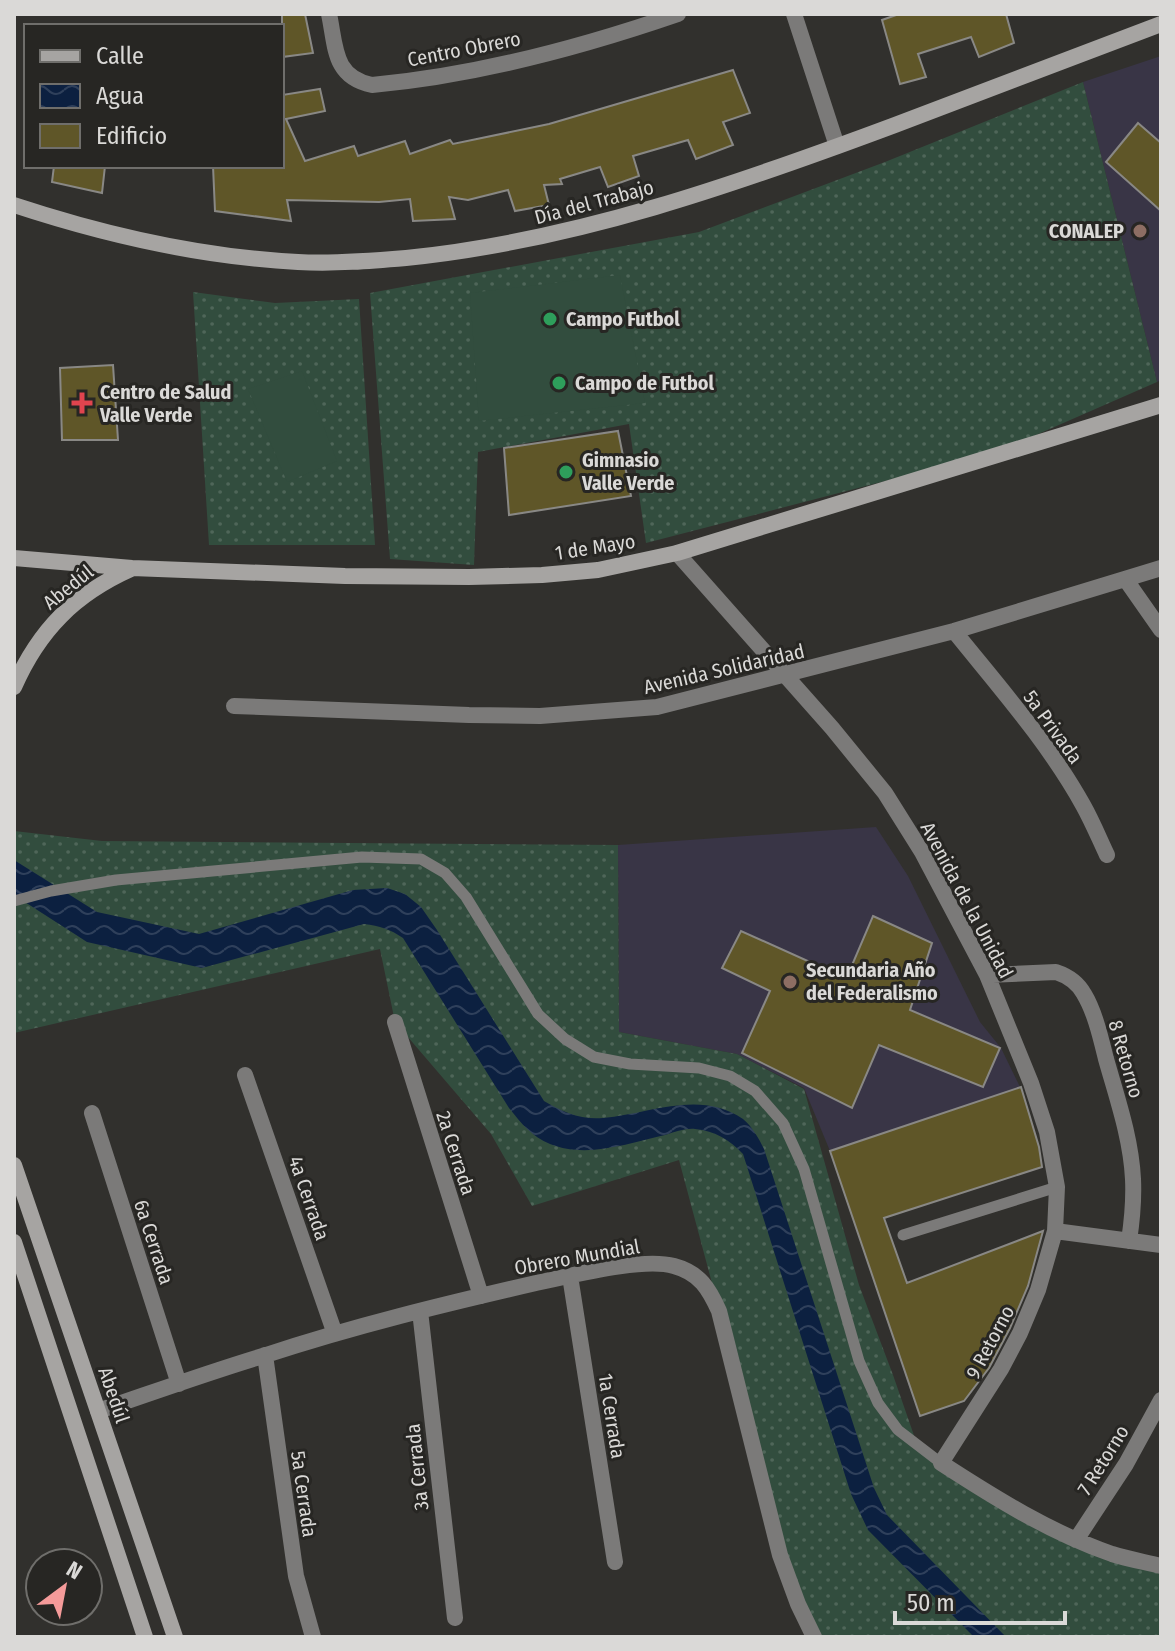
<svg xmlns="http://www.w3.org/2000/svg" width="1175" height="1651" font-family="'Fira Sans Condensed',sans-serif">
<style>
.education{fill:#393546}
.grass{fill:url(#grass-dots)}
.garden{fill:#324d3e}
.water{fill:url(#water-waves)}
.building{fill:#5f5628;stroke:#898885;stroke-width:2}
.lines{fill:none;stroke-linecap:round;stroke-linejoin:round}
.lane{stroke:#7b7a79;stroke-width:11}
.street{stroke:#7b7a79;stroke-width:16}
.secondary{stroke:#a6a4a2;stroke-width:16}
.education-dot{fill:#8d6e63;stroke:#272623;stroke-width:3}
.leisure-dot{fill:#2e9e5b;stroke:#272623;stroke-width:3}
.health-dot{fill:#e0444e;stroke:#272623;stroke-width:3}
.labels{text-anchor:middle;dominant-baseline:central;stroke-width:6;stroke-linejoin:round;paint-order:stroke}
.street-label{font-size:20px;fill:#dad9d7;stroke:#272623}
.poi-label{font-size:20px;font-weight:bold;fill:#dad9d7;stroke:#272623;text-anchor:start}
</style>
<defs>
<pattern id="grass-dots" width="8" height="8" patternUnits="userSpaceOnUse" patternTransform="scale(2)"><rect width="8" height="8" fill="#324d3e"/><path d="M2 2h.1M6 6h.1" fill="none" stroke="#4f6659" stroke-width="1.8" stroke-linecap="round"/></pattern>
<pattern id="water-waves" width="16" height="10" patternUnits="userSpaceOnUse" patternTransform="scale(2)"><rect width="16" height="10" fill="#0c2040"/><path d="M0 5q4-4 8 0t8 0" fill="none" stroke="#2f405b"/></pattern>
</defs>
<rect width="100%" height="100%" fill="#31302d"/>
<!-- education -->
<path class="education" d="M1161,56v324l-4,2 -74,-300z
M876,827l32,49 72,146 21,26 19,39 -190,64 -26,-63 -67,-34 -118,-22 -1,-187z"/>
<!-- grass -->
<path class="grass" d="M1083,82l74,300 -160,70 -351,91 -17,-119 -151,28 -4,113 -84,-6 -20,-266 329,-61 186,-70z
M193,292l82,11 84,-4 16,246h-166z
M14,831l88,10 516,4 1,187 118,22 67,35 55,196 34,90 25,72 103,66 140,53v71h-347l-16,-33 -119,-444 -147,46 -41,-72 -96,-112 -15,-73 -366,84z"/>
<!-- garden -->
<path class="garden" d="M620,275l25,128 -166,18 -9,-128z
M302,371l35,90 -50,21 -39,-93z"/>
<!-- water -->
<path class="water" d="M14,860l83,52 102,22 154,-44 34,-2 18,6 16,13 16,23 107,171c18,11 37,19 59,17 46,-4 97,-29 140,1 9,7 16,20 21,30l110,339 13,27 119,122h-32l-106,-107 -17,-36 -108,-340c-13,-14 -28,-23 -48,-25 -9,-1 -20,3 -30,6 -36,8 -78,24 -115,9 -18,-7 -29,-21 -41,-36l-106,-170c-13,-9 -23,-12 -39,-14l-162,44 -115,-26 -73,-47z"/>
<!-- building -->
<path class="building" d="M282,14h23l8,39 -31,4z
M899,14h107l8,29 -35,14 -8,-20 -53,17 8,23 -26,7 -18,-64z
M733,70l17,43 -27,9 10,23 -37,14 -8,-19 -55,16 6,20 -31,11 -8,-20 -40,12 2,5 -18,1 5,20 -34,6 -7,-21 -40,10 -19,-3 6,22 -42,2 -3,-22 -31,3 -92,-2 4,21 -76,-10 -2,-45h69v-71l38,-6 5,22 -39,8 19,42 49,-15 4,10 47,-15 5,13 40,-14 3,4 96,-20z
M1138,123l23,20v68l-55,-49z
M54,166h51l-3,27 -50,-11z
M113,365l5,75h-56l-2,-72z
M618,431l13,65 -122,19 -5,-67z
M873,916l59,27 -22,67 90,38 -17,39 -104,-42 -27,63 -110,-55 28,-62 -48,-23 19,-37 91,41 1,-1 14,6z
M1021,1087l18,60 3,20 -158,51 23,65 136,-52 -15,55 -18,42 -21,40 -25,33 -44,15 -90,-265z"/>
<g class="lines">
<!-- lane -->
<path class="lane" d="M14,901l37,-10 65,-11 246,-23 59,2 24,14 21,24 72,117 27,25 29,18 36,7 69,4 31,8 25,15 28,32 21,46 55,192 19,42 20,27 43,33
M903,1235l154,-48"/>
<!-- street -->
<path class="street" d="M329,14c7,33 4,63 43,71 101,-9 210,-38 306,-71
M794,14l43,132
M677,553l155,175 53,65 37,59 65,123 44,108 16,49 10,55 -2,44 -17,59 -18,43 -19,36 -60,94c54,35 110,70 171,91 16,5 33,8 49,12
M1126,580l35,50
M954,631c45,56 94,111 129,174 9,16 16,33 24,50
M234,706l235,9 71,1 117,-9 297,-76 207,-63
M987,975l69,-3c12,4 22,11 28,22 11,18 17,45 22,65 11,39 25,79 27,120 1,21 -1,42 -4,62
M395,1022l86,274
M245,1075l90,259
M92,1113l87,271
M1055,1231l106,14
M570,1276l45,286
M420,1311l35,307
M265,1355l31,221 17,61
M98,1411c56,-19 111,-39 168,-56 88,-29 179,-51 270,-72 35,-7 106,-26 138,-17 26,7 35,23 45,45l61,244 18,49 16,33
M1076,1540l50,-76 35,-64"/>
<!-- secondary -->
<path class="secondary" d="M14,205c91,30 187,52 284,57 36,2 73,-1 108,-4 169,-17 331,-74 489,-133 89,-34 178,-67 266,-101
M14,558l118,10 213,8 124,1 73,-2 56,-5 79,-17 484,-148
M14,687c25,-57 61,-93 117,-118
M14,1165l161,472
M14,1242l131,395"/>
</g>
<!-- markers -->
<g class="education-dot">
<circle cx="1140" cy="231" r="8"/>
<circle cx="790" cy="982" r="8"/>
</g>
<g class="leisure-dot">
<circle cx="550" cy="319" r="8"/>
<circle cx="559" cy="383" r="8"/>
<circle cx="566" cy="472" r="8"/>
</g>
<path class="health-dot" d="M78 391h8v8h8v8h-8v8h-8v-8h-8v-8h8z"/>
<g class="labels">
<!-- street labels -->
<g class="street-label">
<text transform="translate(464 49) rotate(-11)">Centro Obrero</text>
<text transform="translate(594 202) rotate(-15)">Día del Trabajo</text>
<text transform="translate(595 547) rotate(-9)">1 de Mayo</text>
<text transform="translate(68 587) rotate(-39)">Abedúl</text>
<text transform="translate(724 669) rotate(-13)">Avenida Solidaridad</text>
<text transform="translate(1053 727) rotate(54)">5a Privada</text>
<text transform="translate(967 900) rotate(62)">Avenida de la Unidad</text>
<text transform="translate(1126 1059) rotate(74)">8 Retorno</text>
<text transform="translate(456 1153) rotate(72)">2a Cerrada</text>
<text transform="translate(309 1198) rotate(71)">4a Cerrada</text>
<text transform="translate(154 1242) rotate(72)">6a Cerrada</text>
<text transform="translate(577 1257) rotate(-10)">Obrero Mundial</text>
<text transform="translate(990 1342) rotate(-62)">9 Retorno</text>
<text transform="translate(114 1395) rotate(71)">Abedúl</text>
<text transform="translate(612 1416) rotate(81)">1a Cerrada</text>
<text transform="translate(1103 1460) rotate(-58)">7 Retorno</text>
<text transform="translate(417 1467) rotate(-96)">3a Cerrada</text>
<text transform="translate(304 1494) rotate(82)">5a Cerrada</text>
</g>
<!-- poi labels -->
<g class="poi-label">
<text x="1124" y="231" text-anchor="end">CONALEP</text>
<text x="566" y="319">Campo Futbol</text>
<text x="575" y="383">Campo de Futbol</text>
<text x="100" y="392">Centro de Salud<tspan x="100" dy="23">Valle Verde</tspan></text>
<text x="582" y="460">Gimnasio<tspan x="582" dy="23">Valle Verde</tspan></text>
<text x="806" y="970">Secundaria Año<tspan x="806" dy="23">del Federalismo</tspan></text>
</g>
</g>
<!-- border -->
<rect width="1175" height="1651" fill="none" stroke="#dad9d7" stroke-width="32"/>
<!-- legend -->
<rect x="24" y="24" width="260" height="144" fill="#272623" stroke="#6f6e6b" stroke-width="2"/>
<rect x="40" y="50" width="40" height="12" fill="#a6a4a2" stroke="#6f6e6b" stroke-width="2"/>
<text x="96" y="64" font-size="24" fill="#dad9d7">Calle</text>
<rect x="40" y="84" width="40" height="24" fill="url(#water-waves)" stroke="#6f6e6b" stroke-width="2"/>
<text x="96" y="104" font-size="24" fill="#dad9d7">Agua</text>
<rect x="40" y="124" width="40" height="24" fill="#5f5628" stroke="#6f6e6b" stroke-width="2"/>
<text x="96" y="144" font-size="24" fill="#dad9d7">Edificio</text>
<!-- north arrow -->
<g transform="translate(64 1587) rotate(32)"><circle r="38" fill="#272623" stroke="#6f6e6b" stroke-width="2"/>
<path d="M0-6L14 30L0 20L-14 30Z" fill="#f59b9a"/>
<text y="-12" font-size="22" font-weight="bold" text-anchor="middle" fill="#dad9d7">N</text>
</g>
<!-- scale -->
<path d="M895 1611v12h170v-12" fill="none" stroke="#dad9d7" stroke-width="4"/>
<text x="907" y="1611" font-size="24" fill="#dad9d7" stroke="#272623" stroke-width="6" paint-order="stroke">50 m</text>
</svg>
